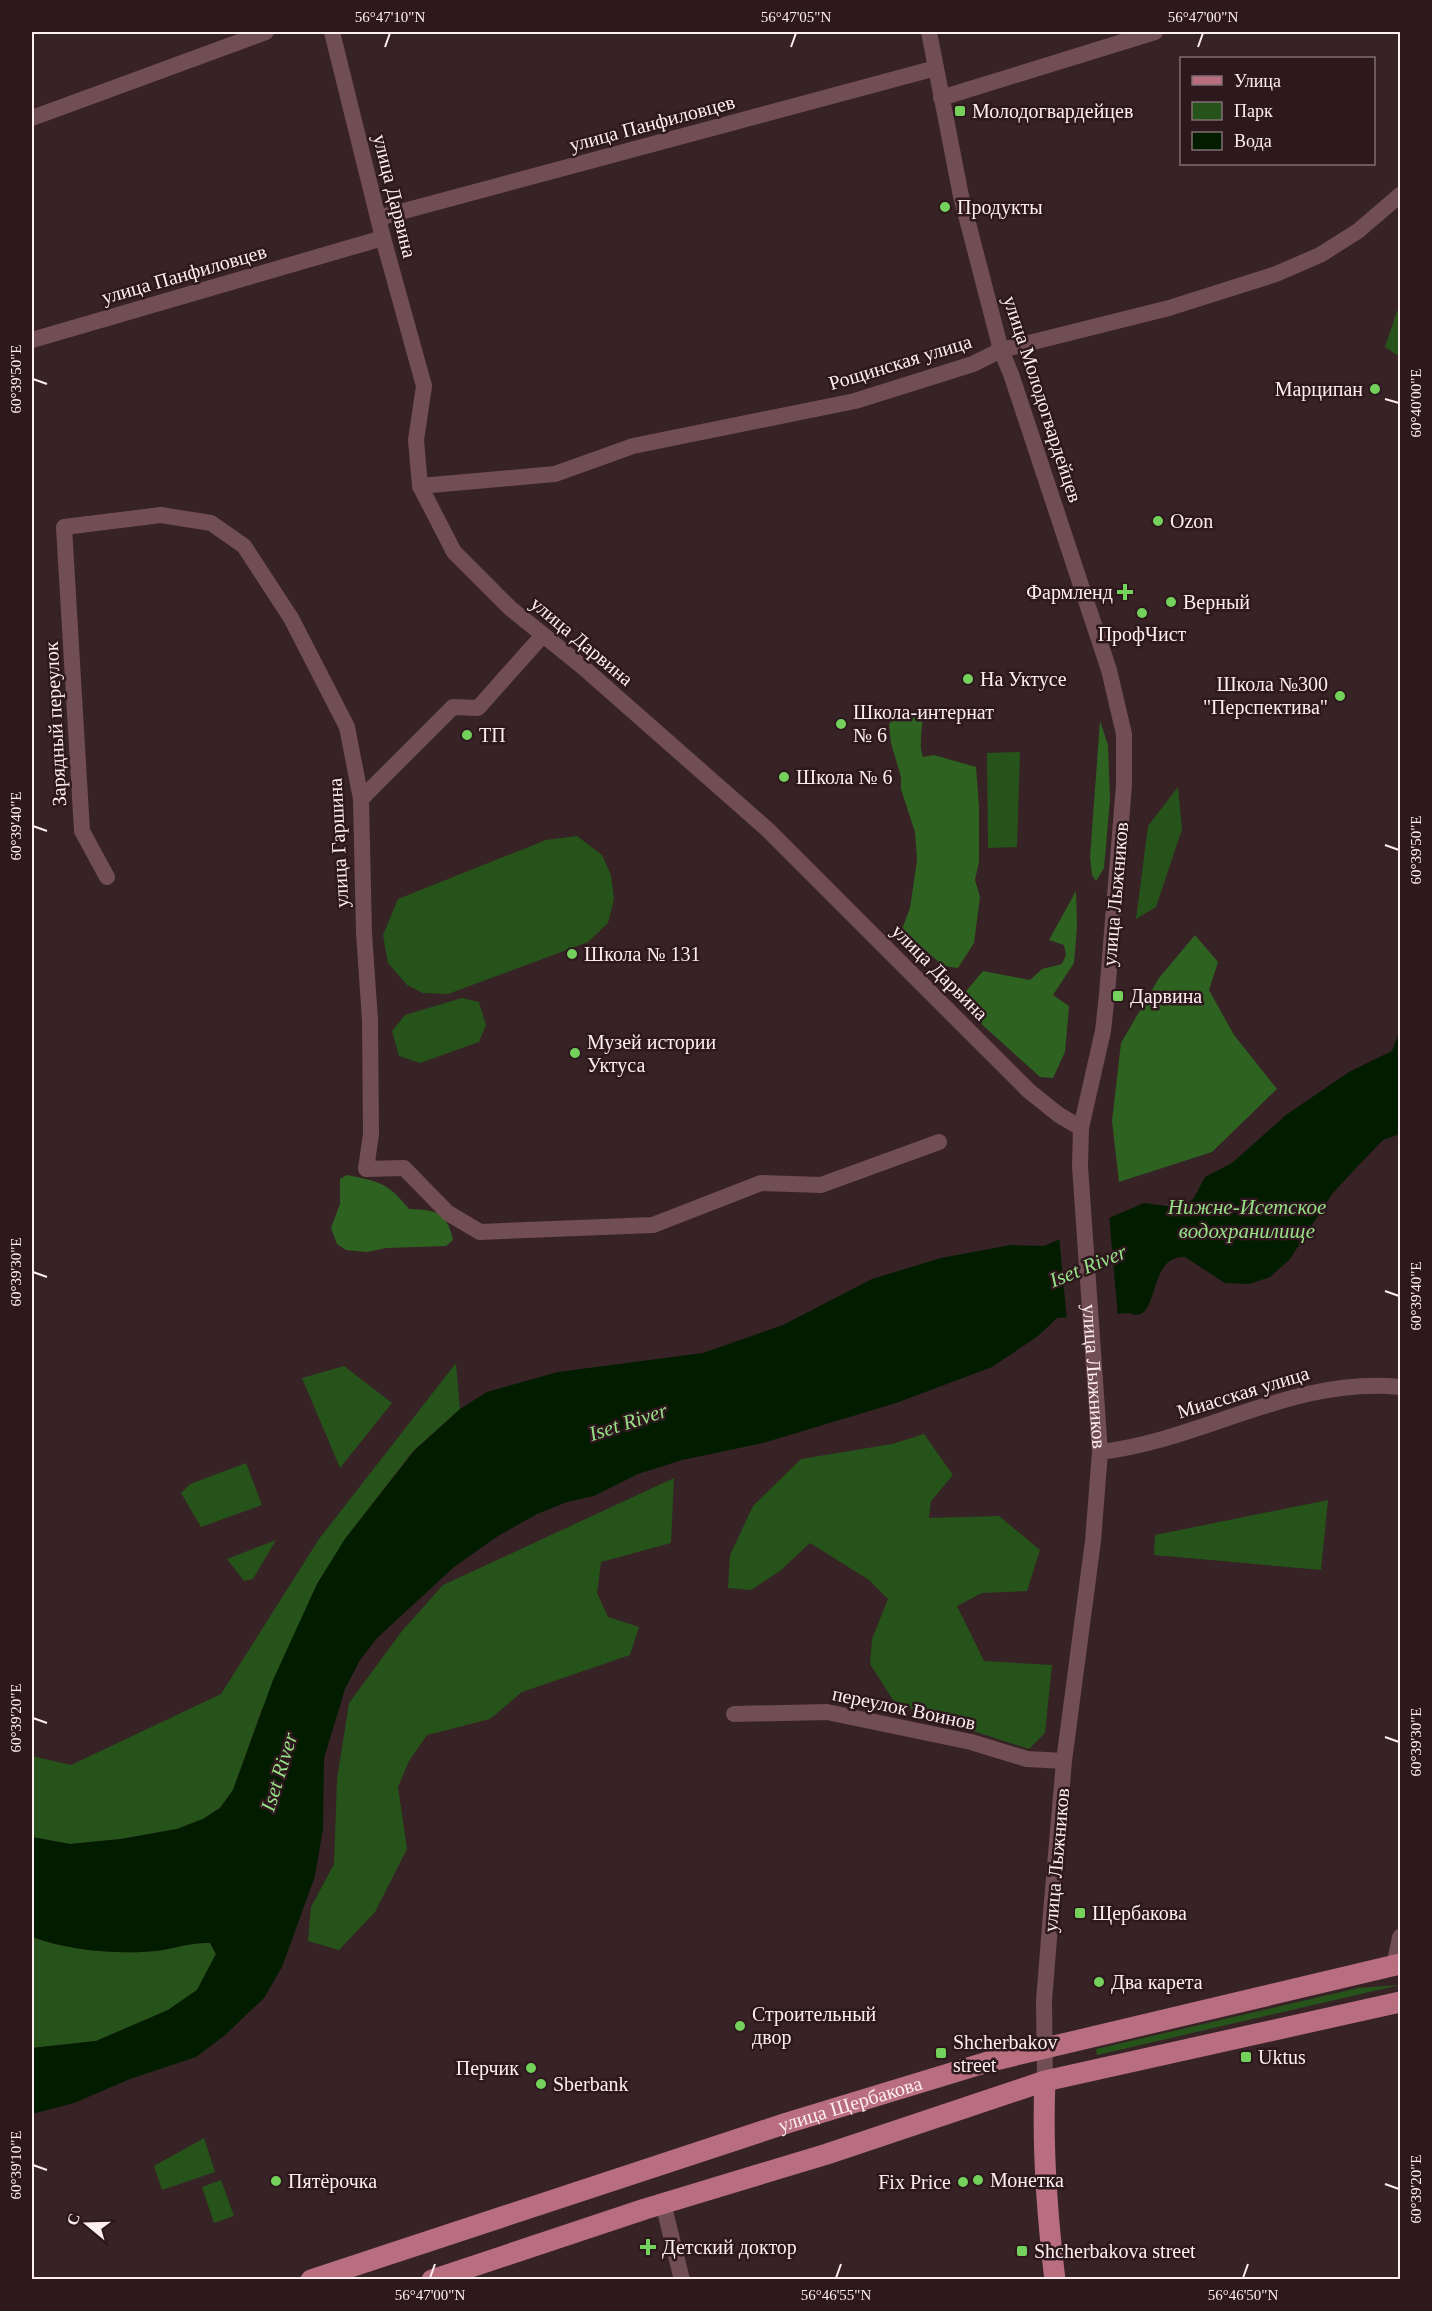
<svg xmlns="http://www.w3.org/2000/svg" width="1432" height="2311" font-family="'Times New Roman',serif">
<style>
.green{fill:#26531a}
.forest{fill:#2e6220}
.water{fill:#021c00}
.pier{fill:#372226}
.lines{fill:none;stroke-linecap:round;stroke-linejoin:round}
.minor{stroke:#714d54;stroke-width:16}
.major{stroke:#b86e7f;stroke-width:21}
.ticks{fill:none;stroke:#fdeef1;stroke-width:2}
.poi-dot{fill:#74d25c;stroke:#2d181d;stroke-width:2}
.labels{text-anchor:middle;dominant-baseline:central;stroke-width:5;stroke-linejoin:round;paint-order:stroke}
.poi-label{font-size:20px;fill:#fdeef1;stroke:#2d181d;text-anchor:start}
.street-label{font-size:20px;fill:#fdeef1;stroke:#2d181d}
.water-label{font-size:21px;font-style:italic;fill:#96e085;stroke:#2d181d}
.neatline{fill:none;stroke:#fdeef1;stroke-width:2}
.ticks-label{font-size:15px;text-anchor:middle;fill:#fdeef1}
</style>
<rect width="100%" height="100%" fill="#372226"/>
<!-- green -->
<path class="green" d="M1400,308v49l-15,-10 12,-36z
M1020,752l-3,95 -29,1 -1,-95z
M1178,787l4,42 -26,78 -20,12 12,-93z
M577,836l25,19 9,20 3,24 -6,24 -20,19 -140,52 -25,-1 -16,-8 -19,-22 -5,-28 15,-36 148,-59z
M462,998l17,4 7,23 -7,17 -59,21 -21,-7 -7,-25 13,-16z
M456,1363l4,46 -47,42 -68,88 -28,45 -56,128 -28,78 -13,18 -17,11 -26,10 -56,10 -51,5 -38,-7v-81l39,9 150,-71 98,-155z
M344,1366l48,37 -52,65 -38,-90z
M924,1434l29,41 -22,26 -2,17 70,-2 41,34 -13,41 -45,2 -25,13 27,55 68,4 -7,68 -16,16 -105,-34 -31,-15 -23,-36 2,-25 16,-40 -19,-19 -59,-37 -30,28 -29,19 -23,-2 2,-33 23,-49 48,-47 91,-15z
M246,1463l16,42 -61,22 -20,-34 9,-9z
M674,1478l-3,65 -70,19 -4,31 11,24 31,10 -9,28 -108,37 -32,27 -63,16 -18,26 -11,26 9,62 -32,63 -36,38 -31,-9 3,-34 23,-43 3,-85 12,-76 53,-72 41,-46z
M1328,1500l-7,70 -167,-15 1,-20z
M276,1540l-23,39 -9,2 -17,-22z
M32,1937c36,13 84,18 123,14 18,-2 36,-9 55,-8l6,11 -19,36 -29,20 -72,31 -64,7z
M1400,1985l-303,70 -1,-6 262,-61z
M204,2138l11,34 -53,18 -8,-24z
M221,2180l13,36 -20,7 -12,-36z"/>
<!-- forest -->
<path class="forest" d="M923,711c0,16 -5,32 0,46l11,-2 42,12 3,40v55l-4,18 5,17 -6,46 -16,25 -15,-2 -41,-37 8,-21 7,-48 -2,-28 -14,-43v-12l-10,-34 -2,-19 6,-7z
M1100,721l8,24 2,55 -6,68 -8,13 -4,-6 -2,-17z
M1076,891l1,35 -3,37 -21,32 16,11 -4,46 -12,26 -13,-1 -83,-75 26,-31 47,9 12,-11 20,-5 4,-9 -2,-10 -15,-5z
M1195,935l23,27 -9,28 25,45 43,54 -65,63 -93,30 -7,-61 9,-78 38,-65z
M347,1175c33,7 40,7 62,34 27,1 38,3 44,31l-7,6 -60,2 -19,4 -21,-2 -9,-6 -6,-16 9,-24v-25z"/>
<!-- water -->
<path class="water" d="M1400,1030v104l-17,6 -26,27 -25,27 -42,65 -20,18 -21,7 -24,-1 -40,-26c-39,-3 -24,70 -56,56l-72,5 -19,18 -46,31 -96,36 -133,40 -81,17 -44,14 -44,22 -27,6 -30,12 -39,22 -44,31 -77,71 -17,22 -15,29 -21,69 -1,70 -8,48 -33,91 -18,31 -40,38 -28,21 -66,22 -56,24 -42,11v-66l64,-7 72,-31 29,-20 19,-36 -6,-11c-19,-1 -37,6 -55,8 -39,4 -87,-1 -123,-14v-100l38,7 51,-5 56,-10 26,-10 17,-11 13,-18 40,-110 44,-96 28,-45 69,-88 46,-42 27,-17 71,-20 145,-19 80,-28 89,-46 69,-21 70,-13 33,1 100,-43 38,5 12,-10 11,-21 27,-14 54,-48 63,-43 43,-21z"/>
<!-- pier -->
<path class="pier" d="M1109,1214l9,103 -51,4 -8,-85z"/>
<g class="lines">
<!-- minor -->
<g class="minor">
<path d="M332,32l51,206 41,148 -8,54 4,46 34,66 56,56 74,60 184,162 261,261 30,24 22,13"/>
<path id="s1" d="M929,32l32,164 40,154 10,24 98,296 15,64v51l-17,209 -4,37 -22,97 -1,38 20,286 -7,89 -29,220 -13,152 -7,88 1,80"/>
<path d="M941,98l214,-66"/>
<path d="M32,118l234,-86"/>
<path d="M378,218l558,-150"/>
<path d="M32,340l351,-102"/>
<path d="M420,486l135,-12 78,-28 222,-45 118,-37 28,-14 168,-42 107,-34 44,-19 38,-24 42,-36"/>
<path d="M361,799l92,-92 25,1 65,-73"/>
<path d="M107,877l-25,-46 -18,-304 97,-12 50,8 33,23 47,72 56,109 14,72 3,134 6,87 1,114 -5,35 38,-1 44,45 32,19 173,-7 108,-42 60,2 118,-43"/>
<path d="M1100,1452c103,-12 194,-76 300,-65"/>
<path d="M734,1714l93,-2 144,30 56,17 37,2"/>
<path d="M1394,1966l6,-29"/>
<path d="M663,2203l19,77"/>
</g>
<!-- major -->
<g class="major">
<path d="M1045,2081c-3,65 2,133 10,199"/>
<path id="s2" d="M311,2280l476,-157 204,-62 409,-97"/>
<path d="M432,2280l213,-71 182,-55 218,-73 355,-79"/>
</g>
</g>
<!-- ticks -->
<path class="ticks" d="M385,47l5,-14M791,47l5,-14M1198,47l5,-14M33,379l14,5M1385,399l14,4M33,826l14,5M1385,845l14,5M33,1272l14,5M1385,1291l14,5M33,1718l14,5M1385,1737l14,5M33,2165l14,5M1385,2184l14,5M430,2278l5,-14M836,2278l5,-14M1243,2278l5,-14"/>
<!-- markers -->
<g class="poi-dot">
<rect x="954" y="105" width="12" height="12" rx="3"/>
<circle cx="945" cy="207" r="6"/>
<circle cx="1375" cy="389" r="6"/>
<circle cx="1158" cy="521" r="6"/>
<path d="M1122 583h6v6h6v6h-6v6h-6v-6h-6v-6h6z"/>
<circle cx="1171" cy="602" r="6"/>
<circle cx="1142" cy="613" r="6"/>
<circle cx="968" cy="679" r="6"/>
<circle cx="1340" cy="696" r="6"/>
<circle cx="841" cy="724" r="6"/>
<circle cx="467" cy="735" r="6"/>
<circle cx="784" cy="777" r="6"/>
<circle cx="572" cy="954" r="6"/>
<rect x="1112" y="990" width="12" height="12" rx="3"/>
<circle cx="575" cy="1053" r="6"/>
<rect x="1074" y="1907" width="12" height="12" rx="3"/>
<circle cx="1099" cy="1982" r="6"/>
<circle cx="740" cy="2026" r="6"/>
<rect x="935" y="2047" width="12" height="12" rx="3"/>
<rect x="1240" y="2051" width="12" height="12" rx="3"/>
<circle cx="531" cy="2068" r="6"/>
<circle cx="541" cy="2084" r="6"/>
<circle cx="978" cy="2180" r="6"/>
<circle cx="276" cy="2181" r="6"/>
<circle cx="963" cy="2182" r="6"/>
<path d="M645 2238h6v6h6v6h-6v6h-6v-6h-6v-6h6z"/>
<rect x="1016" y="2245" width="12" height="12" rx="3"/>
</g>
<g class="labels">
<!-- poi labels -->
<g class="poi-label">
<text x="972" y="111">Молодогвардейцев</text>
<text x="957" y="207">Продукты</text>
<text x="1363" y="389" text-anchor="end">Марципан</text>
<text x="1170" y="521">Ozon</text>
<text x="1113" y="592" text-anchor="end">Фармленд</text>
<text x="1183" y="602">Верный</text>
<text x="1142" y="634" text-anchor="middle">ПрофЧист</text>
<text x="980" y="679">На Уктусе</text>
<text x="1328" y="684" text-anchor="end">Школа №300<tspan x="1328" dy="23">"Перспектива"</tspan></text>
<text x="853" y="712">Школа-интернат<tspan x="853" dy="23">№ 6</tspan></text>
<text x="479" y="735">ТП</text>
<text x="796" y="777">Школа № 6</text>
<text x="584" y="954">Школа № 131</text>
<text x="1130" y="996">Дарвина</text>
<text x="587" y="1042">Музей истории<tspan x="587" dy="23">Уктуса</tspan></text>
<text x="1092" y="1913">Щербакова</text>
<text x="1111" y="1982">Два карета</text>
<text x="752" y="2014">Строительный<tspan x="752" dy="23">двор</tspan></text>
<text x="953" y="2042">Shcherbakov<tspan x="953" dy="23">street</tspan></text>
<text x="1258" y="2057">Uktus</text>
<text x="519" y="2068" text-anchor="end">Перчик</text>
<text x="553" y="2084">Sberbank</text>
<text x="990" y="2180">Монетка</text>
<text x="288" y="2181">Пятёрочка</text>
<text x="951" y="2182" text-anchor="end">Fix Price</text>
<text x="662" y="2247">Детский доктор</text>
<text x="1034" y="2251">Shcherbakova street</text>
</g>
<!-- street labels -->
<g class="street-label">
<text transform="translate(652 123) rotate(-15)">улица Панфиловцев</text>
<text transform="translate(395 196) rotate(76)">улица Дарвина</text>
<text transform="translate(184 274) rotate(-16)">улица Панфиловцев</text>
<text transform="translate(900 362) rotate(-17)">Рощинская улица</text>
<text transform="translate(1043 399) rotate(72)">улица Молодогвардейцев</text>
<text transform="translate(582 641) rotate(40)">улица Дарвина</text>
<text transform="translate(55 724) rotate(-93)">Зарядный переулок</text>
<text transform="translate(338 843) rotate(-93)">улица Гаршина</text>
<text transform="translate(1115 894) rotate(-85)">улица Лыжников</text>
<text transform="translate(940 972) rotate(45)">улица Дарвина</text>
<text stroke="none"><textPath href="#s1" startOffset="1376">улица Лыжников</textPath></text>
<text transform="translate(1243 1392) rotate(-17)">Миасская улица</text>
<text transform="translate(904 1708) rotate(12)">переулок Воинов</text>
<text transform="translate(1056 1860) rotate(-85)">улица Лыжников</text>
<text stroke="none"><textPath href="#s2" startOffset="567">улица Щербакова</textPath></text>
</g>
<!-- water labels -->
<g class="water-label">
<text x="1247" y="1207">Нижне-Исетское<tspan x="1247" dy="24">водохранилище</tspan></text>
<text transform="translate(1088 1266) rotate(-22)">Iset River</text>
<text transform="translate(628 1422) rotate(-18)">Iset River</text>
<text transform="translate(279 1772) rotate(-73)">Iset River</text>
</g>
</g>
<!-- border -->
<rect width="1432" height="2311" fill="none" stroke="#2d181d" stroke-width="66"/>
<!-- legend -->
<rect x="1180" y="57" width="195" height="108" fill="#2d181d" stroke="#806e72" stroke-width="1.5"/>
<rect x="1192" y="76" width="30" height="9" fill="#b86e7f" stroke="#806e72" stroke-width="1.5"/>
<text x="1234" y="87" font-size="18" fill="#fdeef1">Улица</text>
<rect x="1192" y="102" width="30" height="18" fill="#26531a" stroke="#806e72" stroke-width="1.5"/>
<text x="1234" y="117" font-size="18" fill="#fdeef1">Парк</text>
<rect x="1192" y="132" width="30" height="18" fill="#021c00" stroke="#806e72" stroke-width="1.5"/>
<text x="1234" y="147" font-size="18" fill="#fdeef1">Вода</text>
<!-- north arrow -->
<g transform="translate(87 2224) rotate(289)" stroke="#2d181d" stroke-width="4.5" paint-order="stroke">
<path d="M0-4.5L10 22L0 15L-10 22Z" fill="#fdeef1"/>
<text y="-9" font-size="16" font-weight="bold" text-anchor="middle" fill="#fdeef1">С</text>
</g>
<rect x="33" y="33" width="1366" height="2245" class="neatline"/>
<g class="ticks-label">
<text x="390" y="22">56°47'10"N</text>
<text x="796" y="22">56°47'05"N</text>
<text x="1203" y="22">56°47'00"N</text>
<text transform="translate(16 379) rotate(-90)" y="5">60°39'50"E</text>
<text transform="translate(1416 403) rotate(-90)" y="5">60°40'00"E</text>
<text transform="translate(16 826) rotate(-90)" y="5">60°39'40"E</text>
<text transform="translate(1416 850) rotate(-90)" y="5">60°39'50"E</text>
<text transform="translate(16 1272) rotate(-90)" y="5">60°39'30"E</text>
<text transform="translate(1416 1296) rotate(-90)" y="5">60°39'40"E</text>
<text transform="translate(16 1718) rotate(-90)" y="5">60°39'20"E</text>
<text transform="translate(1416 1742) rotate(-90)" y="5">60°39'30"E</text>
<text transform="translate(16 2165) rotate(-90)" y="5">60°39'10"E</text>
<text transform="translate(1416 2189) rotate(-90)" y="5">60°39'20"E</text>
<text x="430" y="2300">56°47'00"N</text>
<text x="836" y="2300">56°46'55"N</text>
<text x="1243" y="2300">56°46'50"N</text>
</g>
</svg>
